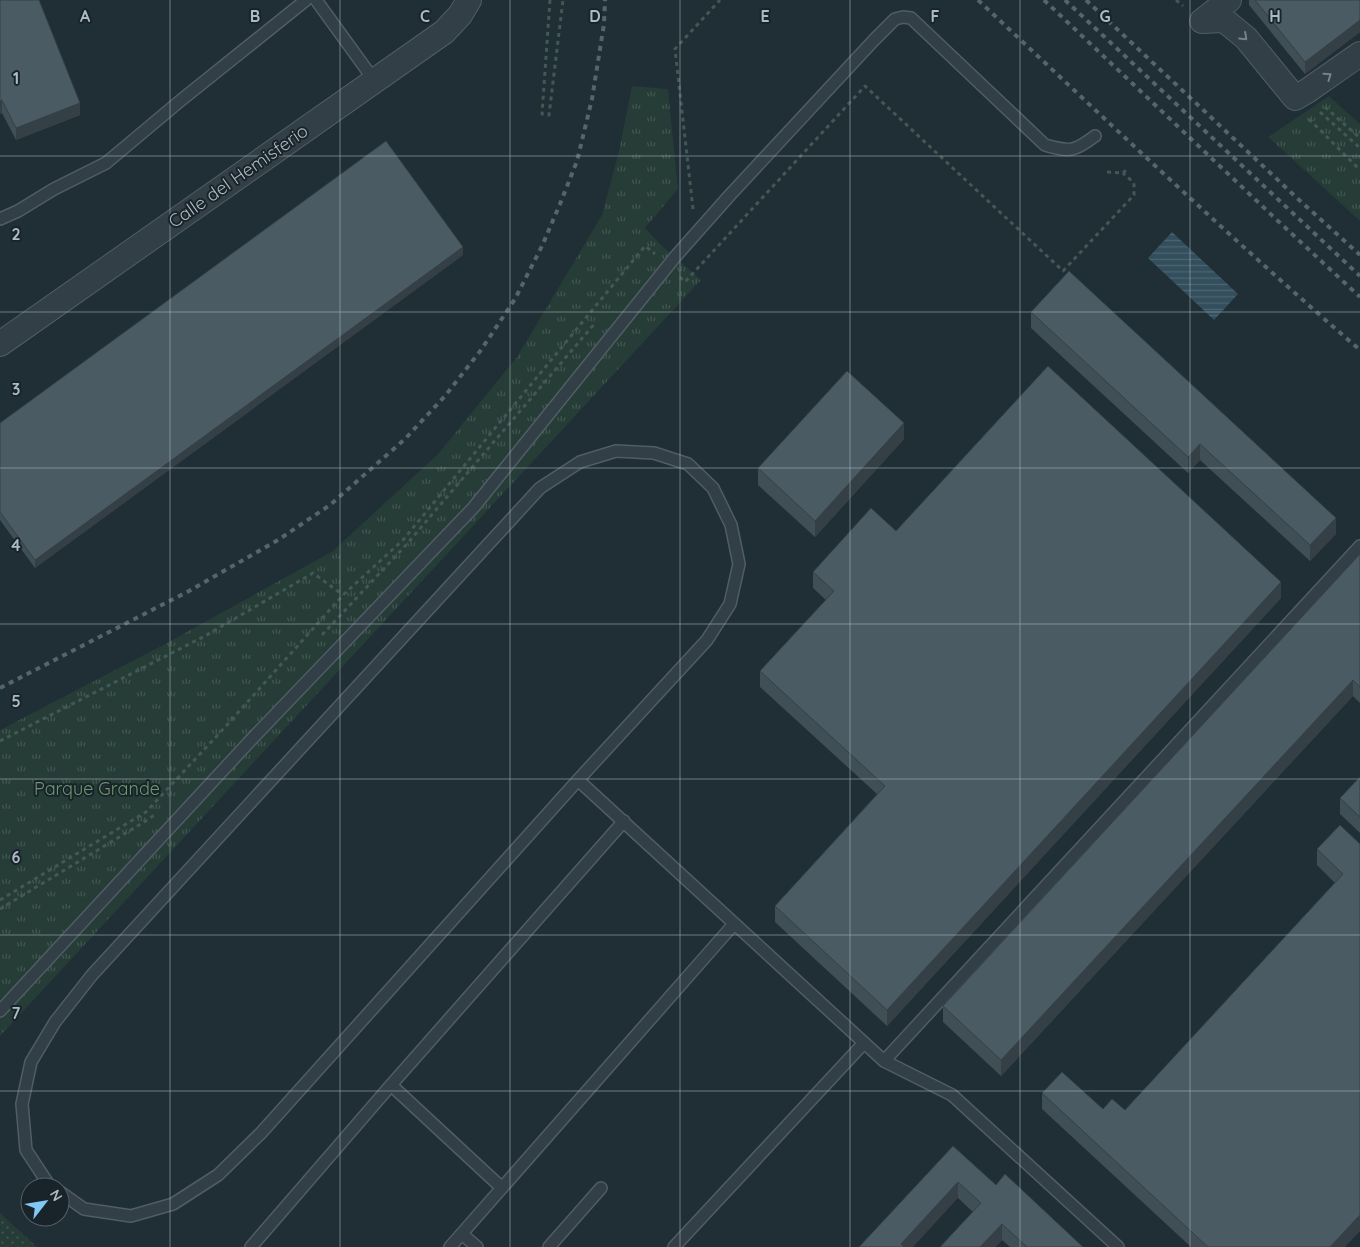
<svg xmlns="http://www.w3.org/2000/svg" width="1360" height="1247" font-family="Quicksand,sans-serif">
<style>
.grass{fill:url(#grass-dots)}
.park{fill:url(#park-tufts)}
.water{fill:url(#water-rules)}
.lines{fill:none;stroke-linecap:round;stroke-linejoin:round}
.service-casing{stroke:#505d64;stroke-width:14}
.minor-casing{stroke:#505d64;stroke-width:26}
.path{stroke:#435855;stroke-width:3;stroke-dasharray:4 4;stroke-linecap:butt}
.service{stroke:#333f46;stroke-width:11}
.minor{stroke:#333f46;stroke-width:24}
.rail{stroke:#55646d;stroke-width:4;stroke-dasharray:5 5;stroke-linecap:butt}
.wall{fill:#404e56}
.shaded-wall{fill:#344046}
.building{fill:#4b5b64;stroke:#344046}
.oneway{stroke:#76838b}
.grid{fill:none;stroke:#adbac3;stroke-width:1;stroke-opacity:0.55}
.labels{text-anchor:middle;dominant-baseline:central;stroke-width:4;stroke-linejoin:round;paint-order:stroke}
.street-label{font-size:18px;fill:#adbac3;stroke:#19242a}
.park-label{font-size:18px;fill:#6e976e;stroke:#19242a}
.grid-label{font-size:16px;text-anchor:middle;font-weight:bold;fill:#adbac3;stroke:#19242a;stroke-width:4;stroke-linejoin:round;paint-order:stroke}
</style>
<defs>
<pattern id="grass-dots" width="8" height="8" patternUnits="userSpaceOnUse" patternTransform="scale(1.25)"><rect width="8" height="8" fill="#263c37"/><path d="M2 2h.1M6 6h.1" fill="none" stroke="#435652" stroke-width="1.8" stroke-linecap="round"/></pattern>
<pattern id="park-tufts" width="24" height="20" patternUnits="userSpaceOnUse" patternTransform="scale(1.25)"><rect width="24" height="20" fill="#263c37"/><path d="M3 7l-1-3M5 7V3M7 7l1-3M15 17l-1-3M17 17v-4M19 17l1-3" fill="none" stroke="#435652"/></pattern>
<pattern id="water-rules" width="6" height="5" patternUnits="userSpaceOnUse" patternTransform="scale(1.25)"><rect width="6" height="5" fill="#334e5c"/><path d="M0 2.5h6" fill="none" stroke="#4e6572"/></pattern>
</defs>
<rect width="100%" height="100%" fill="#202e35"/>
<!-- grass -->
<path class="grass" d="M0,1213l37,34h-37z"/>
<!-- park -->
<path class="park" d="M632,86l36,3 10,100 -33,39 16,17 40,35 -701,756v-306l165,-86 168,-93 105,-97 79,-97 85,-142 17,-64z
M1329,96l31,28v97l-92,-84z"/>
<!-- water -->
<path class="water" d="M1172,232l66,62 -24,26 -66,-62z"/>
<g class="lines">
<!-- service casing -->
<g class="service-casing">
<path id="service" d="M316,0l58,80
M0,219l18,-8 36,-22 52,-26 74,-62 126,-101
M578,780l306,281 68,34 166,152
M0,1011l249,-269 225,-235 201,-250 55,-62 144,-155 21,-21 8,-2 8,1 134,127c25,7 29,7 50,-9
M884,1061l476,-515
M391,1085l111,103
M52,1187l-3,-2 -23,-35 -4,-46 9,-42 24,-40 37,-47 448,-487 40,-26 36,-11 38,2 34,11 25,24 18,37 8,39 -9,40 -23,36 -129,140 -317,353 -43,42 -45,29 -42,12 -47,-7 -24,-17
M462,1234l15,13
M251,1247l140,-162 233,-264
M450,1247l284,-323
M549,1247l52,-59
M674,1247l190,-204"/>
</g>
<!-- minor casing -->
<g class="minor-casing">
<path id="minor" d="M1202,21l22,-1 22,18 49,60 12,-7 53,-37
M1202,21l27,-21
M0,344l444,-312 16,-17 9,-15"/>
</g>
<!-- path -->
<path class="path" d="M550,0l-8,114 7,1 14,-115
M1176,0l7,6
M1325,107l35,31
M1320,112l40,36
M1309,119l51,51
M1107,172l16,1 5,-5
M693,209l-18,-160 45,-49
M680,277l5,5 180,-196 198,185 71,-76v-12l-11,-10
M322,635l84,-90 190,-223
M0,741l205,-105 108,-63 30,22
M0,900l146,-88 81,-87 116,-130 60,-55 242,-294 10,8
M0,909l149,-90 5,-4"/>
<!-- service -->
<use href="#service" class="service"/>
<!-- minor -->
<use href="#minor" class="minor"/>
<!-- rail -->
<path class="rail" d="M978,0c126,118 251,237 382,350
M1044,0l234,221 82,76
M1065,0l295,276
M1086,0l211,198 63,57
M0,688l189,-97 89,-51 52,-35 75,-66 40,-43 36,-46 34,-51 27,-53 18,-42 17,-43 15,-62 12,-75 1,-24"/>
</g>
<!-- wall -->
<path class="wall" d="M0,0l80,115 -64,25 -14,-27 -2,1z
M1249,0h111v32l-55,42 -56,-69z
M463,255l-428,313 -35,-48v-97z
M1031,312l305,222 -26,27 -110,-101 -12,13 -157,-145z
M904,439l-89,98 -57,-52v-17z
M896,531l385,67 -394,428 -112,-104v-16l102,-112 -117,-107v-16l66,-71 -13,-12v-16z
M1360,554v149l-7,-7 -352,380 -58,-54v-16z
M1360,777v56l-20,-19v-16z
M1360,844l-15,403h-154l-149,-138v-16l61,16 22,1 210,-227 -18,-18v-16z
M953,1146l43,39 87,62h-73l-8,-7 -7,7h-55l33,-35 -15,-14z"/>
<!-- shaded-wall -->
<path class="shaded-wall" d="M1360,20v12l-55,42v-12z
M2,100v13l-2,1v-13z
M80,103v12l-64,25v-12z
M463,247v8l-428,313v-8z
M904,423v16l-89,98v-16z
M1200,444v16l-12,13v-16z
M1336,518v16l-26,27v-16z
M1281,582v16l-394,428v-16z
M1353,680v16l-352,380v-16z
M958,1182v16l-45,49h-12v-3z
M1360,1215v16l-15,16h-15z
M1002,1224v16l-7,7h-15z"/>
<!-- building -->
<path class="building" d="M0,0h39l41,103 -64,25 -14,-28 -2,1z
M1255,0h105v20l-55,42z
M386,141l77,106 -428,313 -35,-48v-89z
M1069,271l267,247 -26,27 -110,-101 -12,13 -157,-145z
M1048,366l233,216 -394,428 -112,-104 110,-120 -125,-115 74,-80 -21,-19 58,-64 25,23z
M847,371l57,52 -89,98 -57,-53z
M1360,554v133l-7,-7 -352,380 -58,-54z
M1360,777v40l-20,-19z
M1340,825l20,19v371l-30,32h-122l-166,-154 20,-21 41,37 9,-10 13,11 218,-236 -26,-25z
M953,1146l43,39 9,-11 78,73h-56l-25,-23 -22,23h-40l41,-44 -23,-21 -57,62 3,3h-45z"/>
<!-- one-way arrows -->
<defs><path id="oneway-chevron" d="M-2-3.5L2.5 0L-2 3.5" fill="none" stroke-width="1.6" stroke-linecap="round" stroke-linejoin="round" transform="scale(1.25)"/></defs>
<g class="oneway">
<use href="#oneway-chevron" transform="translate(1244 37) rotate(43)"/>
<use href="#oneway-chevron" transform="translate(1328 76) rotate(-35)"/>
</g>
<!-- grid -->
<path class="grid" d="M170,0v1247M340,0v1247M510,0v1247M680,0v1247M850,0v1247M1020,0v1247M1190,0v1247M0,156h1360M0,312h1360M0,468h1360M0,624h1360M0,779h1360M0,935h1360M0,1091h1360"/>
<g class="labels">
<!-- street labels -->
<g class="street-label">
<text transform="translate(238 176) rotate(-35)">Calle del Hemisferio</text>
</g>
<!-- park labels -->
<g class="park-label">
<text x="97" y="788">Parque Grande</text>
</g>
</g>
<g class="grid-label">
<text x="85" y="22">A</text>
<text x="255" y="22">B</text>
<text x="425" y="22">C</text>
<text x="595" y="22">D</text>
<text x="765" y="22">E</text>
<text x="935" y="22">F</text>
<text x="1105" y="22">G</text>
<text x="1275" y="22">H</text>
<text x="16" y="84">1</text>
<text x="16" y="240">2</text>
<text x="16" y="395">3</text>
<text x="16" y="551">4</text>
<text x="16" y="707">5</text>
<text x="16" y="863">6</text>
<text x="16" y="1019">7</text>
</g>
<!-- north arrow -->
<g transform="translate(45 1202) rotate(59)"><circle r="24" fill="#19242a" stroke="#546067"/>
<path d="M0-4L9 19L0 12L-9 19Z" fill="#81c8f4"/>
<text y="-8" font-size="14" font-weight="bold" text-anchor="middle" fill="#adbac3">N</text>
</g>
</svg>
